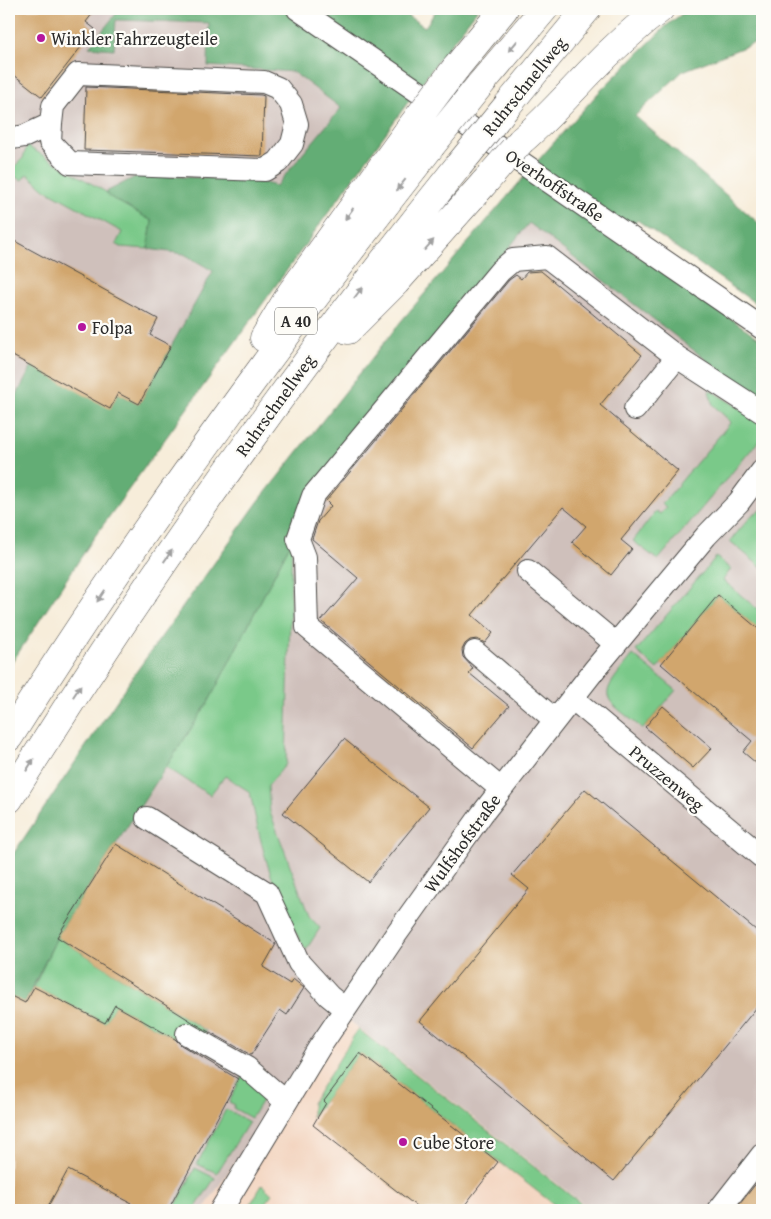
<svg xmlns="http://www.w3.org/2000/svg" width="771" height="1219" font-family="'Gentium Book Plus',serif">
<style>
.built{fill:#f3d4bf}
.industrial{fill:#cfc0bb}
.green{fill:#7ac989;stroke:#527a5a}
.forest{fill:#63ad75;stroke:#476c50}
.building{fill:#d1a66d}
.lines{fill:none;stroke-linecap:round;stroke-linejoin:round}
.minor-casing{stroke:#4a4845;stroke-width:24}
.highway-casing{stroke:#4a4845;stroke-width:29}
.minor{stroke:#fff;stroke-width:22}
.highway{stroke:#fff;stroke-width:28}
.highway-bridge-casing{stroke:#4a4845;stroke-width:29;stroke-linecap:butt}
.highway-bridge{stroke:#fff;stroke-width:28}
.oneway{fill:#a0a0a0}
.poi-dot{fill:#b5179e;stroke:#fdfcf7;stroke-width:2}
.labels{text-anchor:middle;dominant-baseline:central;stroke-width:4.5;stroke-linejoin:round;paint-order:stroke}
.shield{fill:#fdfcf7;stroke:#6a6a68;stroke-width:1}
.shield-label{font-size:16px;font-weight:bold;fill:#2b2b2b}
.poi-label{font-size:18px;fill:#2b2b2b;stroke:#fdfcf7;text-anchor:start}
.street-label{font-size:18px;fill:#2b2b2b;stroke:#fdfcf7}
</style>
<rect width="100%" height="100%" fill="#fdfcf7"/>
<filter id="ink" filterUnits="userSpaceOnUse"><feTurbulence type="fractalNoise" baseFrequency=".02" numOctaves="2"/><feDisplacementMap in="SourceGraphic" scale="10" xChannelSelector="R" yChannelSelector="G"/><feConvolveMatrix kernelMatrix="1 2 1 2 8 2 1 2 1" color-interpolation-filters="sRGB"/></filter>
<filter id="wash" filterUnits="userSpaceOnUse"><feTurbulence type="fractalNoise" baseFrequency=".0096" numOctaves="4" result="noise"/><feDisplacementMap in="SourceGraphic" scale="20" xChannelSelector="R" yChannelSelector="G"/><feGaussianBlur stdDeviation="1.12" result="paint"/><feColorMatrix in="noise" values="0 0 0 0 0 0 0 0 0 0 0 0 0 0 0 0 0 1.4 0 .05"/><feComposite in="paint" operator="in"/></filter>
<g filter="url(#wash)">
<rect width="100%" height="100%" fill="#f7edda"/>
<!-- built -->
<path class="built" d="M337,1011l253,199h-387z"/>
<!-- industrial -->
<path class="industrial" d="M9,9h398l7,72 -321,458 -84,128z
M530,213l232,162v835h-171l-254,-199 -134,199h-194v-217l300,-509z"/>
<!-- green -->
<path class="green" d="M27,146l79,46 3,4 43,25 -4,28 -27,-2 -5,-3 6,-12 -76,-42 -19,-16 -5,6 -7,-3 -3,-8 11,-11z
M710,390l52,32v15l-104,123 -25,-19 23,-30 4,3 6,-7 -4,-3 69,-82 -18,-17 -4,-14z
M762,510v58l-32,-27 23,-27z
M292,540l-6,224 -18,22 2,26 39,104 11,12 -14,22c-31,-48 -45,-103 -56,-158l-25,-16 -15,19 -44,-28 43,-66z
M716,557l15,12 -8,11 39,33v19l-44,-37 -61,74 -21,-18z
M633,655l43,35 -33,39c-43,-35 -47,-29 -10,-74z
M57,937l149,94 -3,6 -21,-12 -8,13 -59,-33 -10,18 -71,-36z
M358,1029l231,181h-28l-201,-157 -48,64v-14z
M243,1074l23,20 -15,24 -18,-10 2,-3 -6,-3z
M226,1109l23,13 -32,51 -20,-9z
M195,1168l20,10 -21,32h-12l-6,-5z
M262,1185l10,9 -11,14 2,2h-16z"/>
<!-- forest -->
<path class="forest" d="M120,9h277l28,18 12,-18h41l-38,49 -347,481 -84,128v-257l23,-44 78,42 8,-15 21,11 74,-133 -29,-17 -36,-5 4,-28 -44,-25 -2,-4 33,-17 115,5 22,6 65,-78 -48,-36 -85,-6 1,-43 -93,-3 -2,29 -25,-2z
M688,9h74v31l-79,31 -48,45 127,110v82l-125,-88 -16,23 141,97v63l-233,-180 -213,262 -24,55 -83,161 -93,143 -59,93 -32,66 -15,-7 -1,3v-139l127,-188 122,-170 144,-182 139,-163 58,-65 67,-66z"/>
<g id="blocks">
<!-- building -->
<path class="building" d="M9,9h87l-10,13 9,7 -53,68 -33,-26z
M86,87l175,8 3,1 -2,60 -178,-6z
M9,238l149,81 -8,16 21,11 -32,58 -21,-11 -8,16 -101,-55z
M541,271l101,84 -42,50 78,66 -57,69 11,9 -21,26 -39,-33 14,-16 -23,-19 -91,108 21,18 -8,10 -8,-4 -7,1 -5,4 -3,6 1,7 10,11 -4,5 40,33 -36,42 -152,-127 37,-43 -46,-39 6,-18 13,-15 -5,-5 183,-221 7,-5 5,4 6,-7z
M718,595l44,37v123l-6,8 -13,-11 9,-11 -91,-77z
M663,706l49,42 -19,20 -48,-41z
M344,739l85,68 -61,75 -85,-69z
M585,789l177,146v66l-148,180 -194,-160 109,-132 -17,-14z
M116,844l160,100 -13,23 27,17 3,-5 11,9 -17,27 -7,-5 -29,45 -57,-32 -137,-86z
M34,987l71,36 10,-18 60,34 6,6 57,34 -70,131h-40l3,-7 -63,-33 -22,40h-37v-215l16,8z
M360,1053l138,109 -37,48h-40l-108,-85 13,-22 -2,-2z
M762,1176v34h-27z"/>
</g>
</g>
<g filter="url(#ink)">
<use href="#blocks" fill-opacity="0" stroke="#4a4845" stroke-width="1"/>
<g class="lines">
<!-- minor casing -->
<g class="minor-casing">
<path id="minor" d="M298,9l464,319
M13,138l12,-2 26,-12 -1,18 20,21 195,7 13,-8 14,-18 5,-20 -6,-20 -13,-16 -14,-6 -186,-8 -25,32 -2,18
M635,409l42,-52 85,55
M528,571l88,73
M475,652l80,68
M572,698l190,159
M501,789l-194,-162 -2,-70 -7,-18 15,-43 187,-225 13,-11 34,-3 130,100
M147,818l120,75 32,70 30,33 16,13
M187,1034l60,34 39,34
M221,1210l98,-162 78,-115 85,-119 113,-145 111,-133 33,-34 23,-31
M719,1210l43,-55"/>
</g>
<!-- highway casing -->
<g class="highway-casing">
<path id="highway" d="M455,69l49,-60
M479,86l65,-77
M507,106l80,-97
M521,141c25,-21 45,-44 68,-68 22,-23 46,-45 71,-64
M348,330l48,-48 89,-100
M264,338l27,-45 117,-162
M9,737c129,-205 272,-400 422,-591
M9,799c137,-220 288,-432 450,-634"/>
</g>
<!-- minor -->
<use href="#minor" class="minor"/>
<!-- highway -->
<use href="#highway" class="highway"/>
<!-- highway-bridge casing -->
<g class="highway-bridge-casing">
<path id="highway-bridge" d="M408,131l47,-62
M431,146l48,-60
M459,165l48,-59
M485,182l36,-41"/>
</g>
<!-- highway-bridge -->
<use href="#highway-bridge" class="highway-bridge"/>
</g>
<!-- one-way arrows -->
<defs><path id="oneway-solid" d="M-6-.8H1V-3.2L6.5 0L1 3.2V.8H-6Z" transform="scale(1.25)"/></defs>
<g class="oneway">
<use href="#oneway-solid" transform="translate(513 46) rotate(130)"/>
<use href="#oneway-solid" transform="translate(401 185) rotate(128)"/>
<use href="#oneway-solid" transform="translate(349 214) rotate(126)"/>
<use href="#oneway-solid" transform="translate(429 245) rotate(-48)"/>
<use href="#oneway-solid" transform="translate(358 293) rotate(-53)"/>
<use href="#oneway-solid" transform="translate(168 556) rotate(-55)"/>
<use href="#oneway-solid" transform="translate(101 596) rotate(124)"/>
<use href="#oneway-solid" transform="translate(77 691) rotate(-57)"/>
<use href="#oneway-solid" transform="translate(30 765) rotate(-58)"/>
</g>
</g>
<!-- markers -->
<g class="poi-dot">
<circle cx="41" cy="38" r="5"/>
<circle cx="82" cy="327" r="5"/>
<circle cx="403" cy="1142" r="5"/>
</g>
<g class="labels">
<!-- shield labels -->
<rect class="shield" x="275" y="307.5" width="42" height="27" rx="4"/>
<g class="shield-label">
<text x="296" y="321">A 40</text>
</g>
<!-- poi labels -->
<g class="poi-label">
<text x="51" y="38">Winkler Fahrzeugteile</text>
<text x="92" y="327">Folpa</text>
<text x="413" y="1142">Cube Store</text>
</g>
<!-- street labels -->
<g class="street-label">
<text transform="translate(524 86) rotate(-51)">Ruhrschnellweg</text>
<text transform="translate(555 185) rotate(34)">Overhoffstraße</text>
<text transform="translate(275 405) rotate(-54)">Ruhrschnellweg</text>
<text transform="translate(667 778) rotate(40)">Pruzzenweg</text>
<text transform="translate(462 843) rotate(-54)">Wulfshofstraße</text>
</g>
</g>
<!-- margin -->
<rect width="771" height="1219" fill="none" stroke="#fdfcf7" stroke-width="30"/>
</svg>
